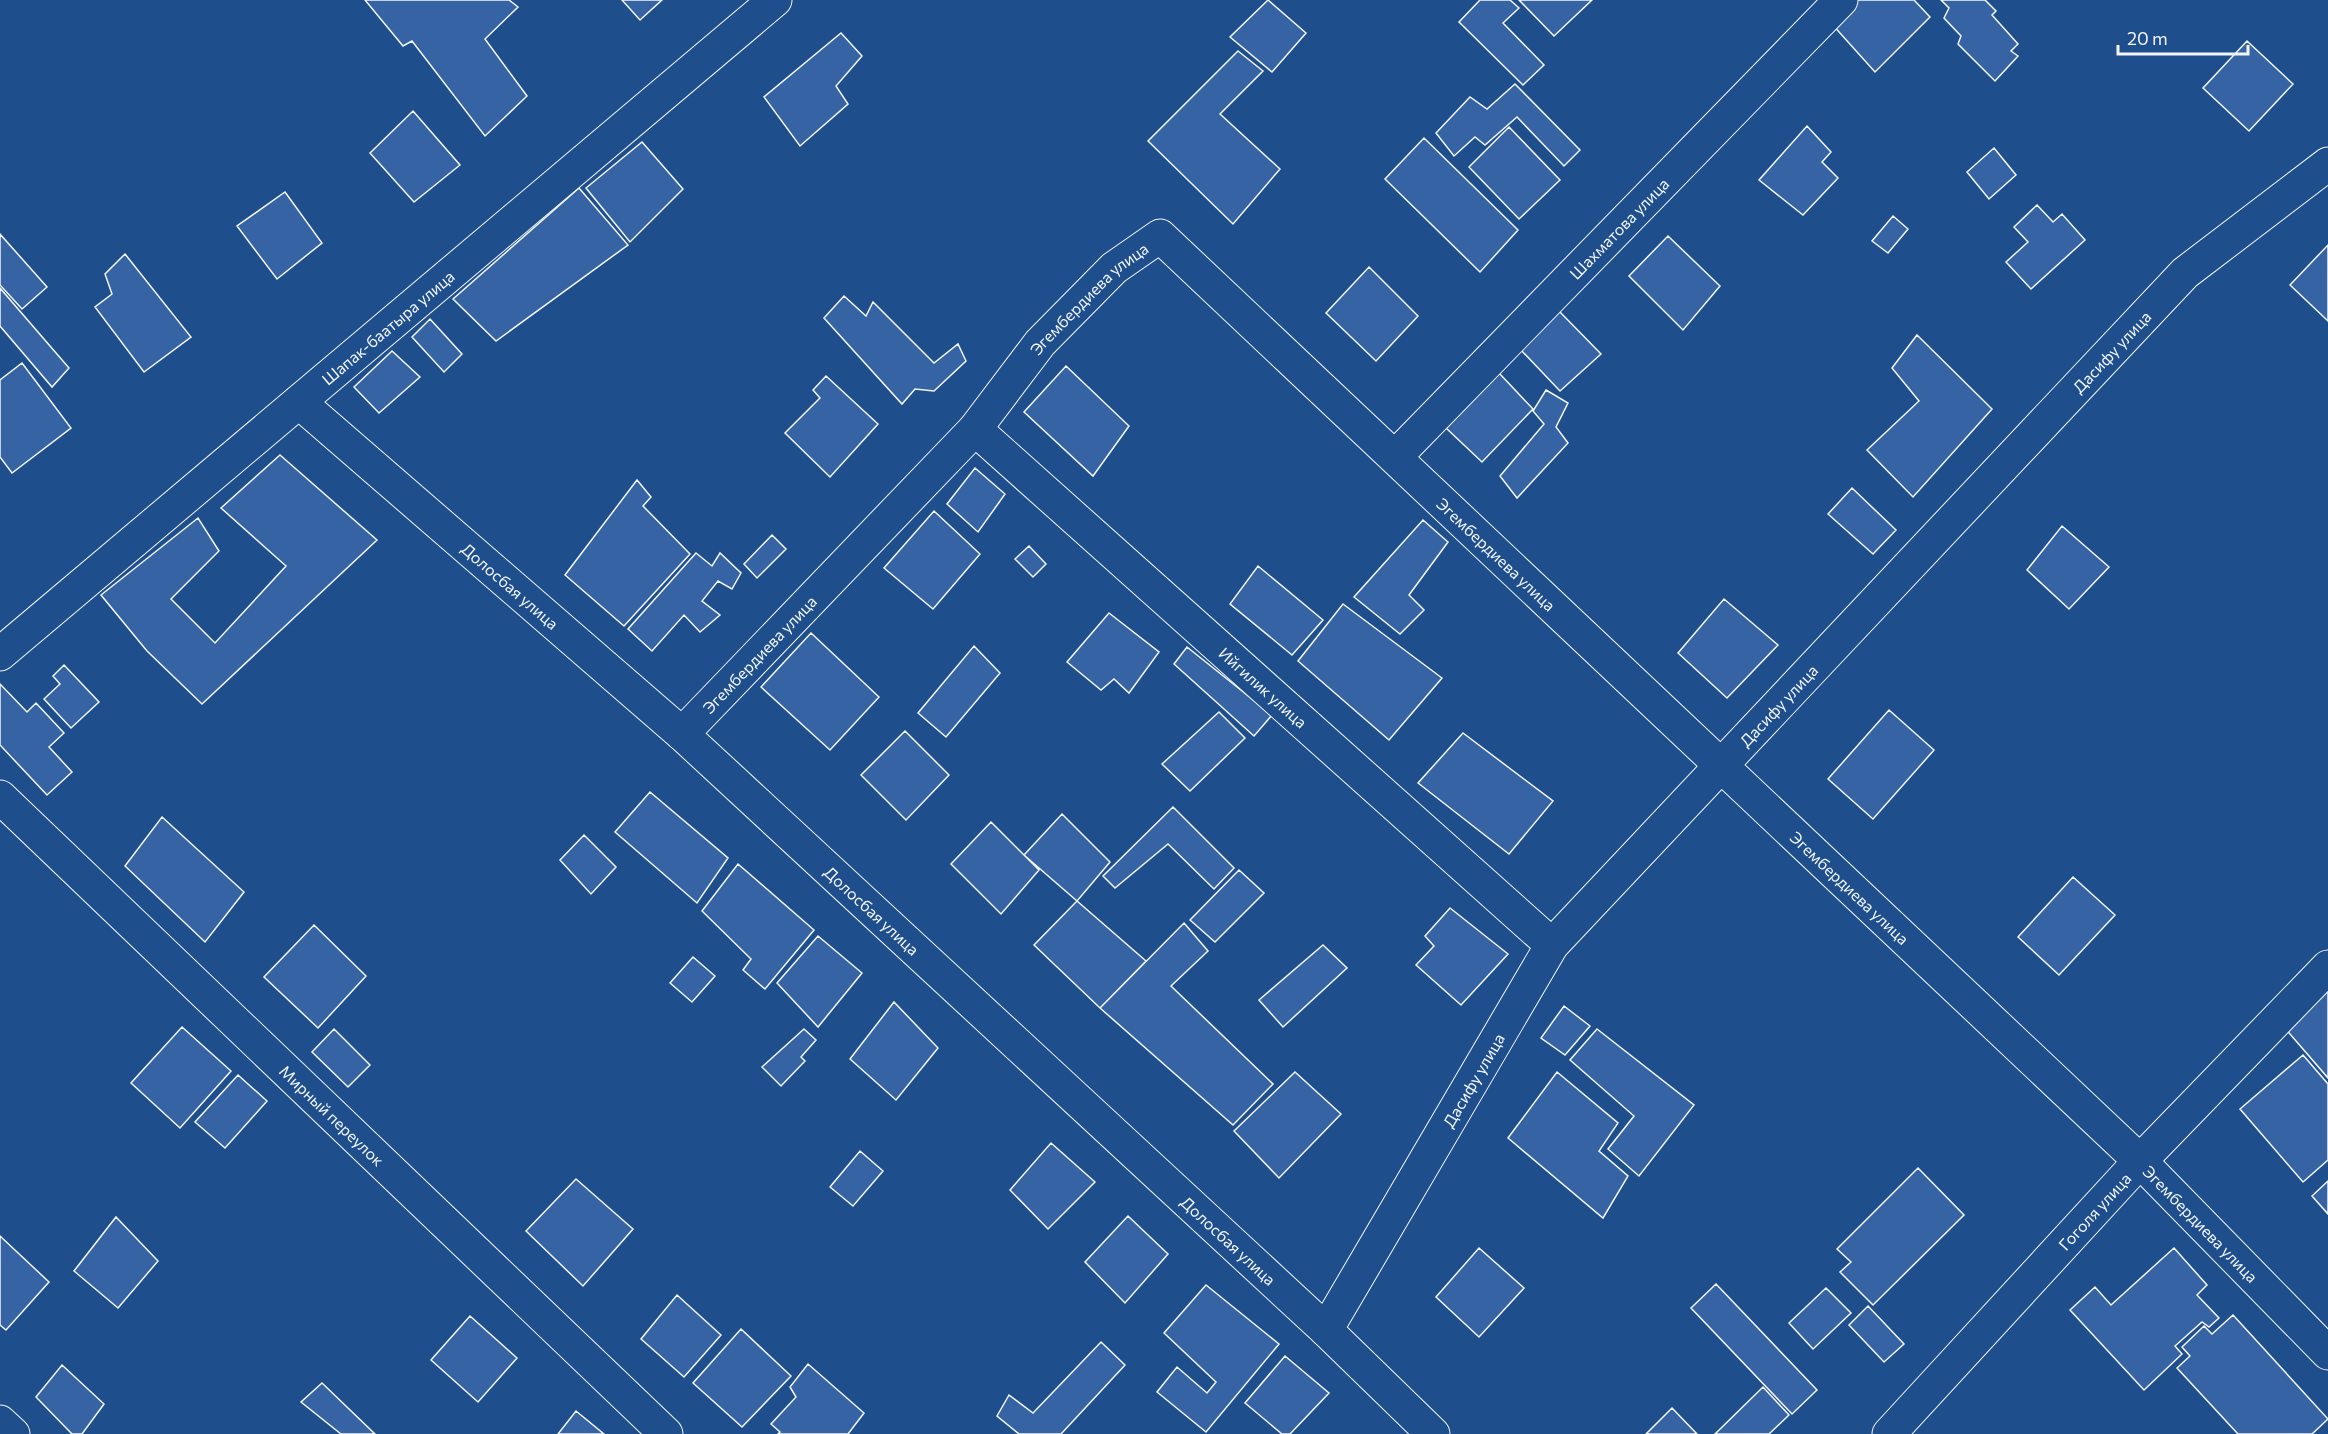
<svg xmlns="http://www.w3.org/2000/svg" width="2328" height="1434" font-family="Commissioner,sans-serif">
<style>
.building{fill:#3563a3;stroke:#f2f6ff;stroke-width:1.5}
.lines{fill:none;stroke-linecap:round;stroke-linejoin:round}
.street-casing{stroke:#f2f6ff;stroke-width:35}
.street{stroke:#1f4e8c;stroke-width:33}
.labels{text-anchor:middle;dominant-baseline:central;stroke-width:4.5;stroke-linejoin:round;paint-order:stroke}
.street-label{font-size:16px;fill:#f2f6ff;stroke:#1f4e8c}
</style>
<rect width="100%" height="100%" fill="#1f4e8c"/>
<!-- building -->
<path class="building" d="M365,0h144l9,7 -33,32 42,57 -42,40 -73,-95 -9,5z
M622,0h40l-22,20z
M1268,0l38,33 -34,39 -42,-35z
M1480,0h30l9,8 -16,15 41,42 -21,20 -64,-63z
M1519,0h73l-38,36z
M1856,0h58l16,17 -55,55 -44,-49z
M1941,0h44l11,11 -4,4 26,29 -7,7 7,5 -23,25 -37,-37 3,-8 -17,-18 5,-10z
M841,33l21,23 -26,30 12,18 -48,42 -36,-49z
M2247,41l46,43 -44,47 -46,-43z
M1238,51l25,20 -43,43 60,55 -47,55 -85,-83z
M1515,84l65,66 -16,16 -47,-49 -32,28 -10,-8 -21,19 -18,-23 34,-36 17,12z
M413,111l47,54 -46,37 -44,-49z
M1807,126l24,26 -9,10 16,16 -35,37 -44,-35z
M1509,127l51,53 -41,39 -50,-52z
M1424,138l94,92 -38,42 -95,-93z
M642,142l41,47 -53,53 -44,-54z
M1994,148l22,27 -27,24 -22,-27z
M579,188l49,57 -132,96 -43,-42z
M285,192l37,51 -45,36 -40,-53z
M2037,205l16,17 9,-8 23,26 -54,49 -25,-27 22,-20 -14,-15z
M1893,216l15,13 -20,24 -16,-12z
M0,234l47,53 -25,22 -22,-24z
M1668,236l52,50 -37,44 -54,-54z
M2328,245v76l-38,-36z
M125,254l66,83 -47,35 -49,-65 17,-13 -7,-20z
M1369,267l49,49 -42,45 -50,-48z
M0,288l69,80 -17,19 -52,-61z
M844,296l22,20 7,-14 61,61 24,-19 8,17 -32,30 -19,-2 -13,15 -78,-86z
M1558,310l43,44 -41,37 -40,-42z
M430,319l32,35 -18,18 -32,-35z
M1917,335l75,74 -79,88 -46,-47 52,-49 -27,-33z
M392,351l28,26 -41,36 -25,-26z
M22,363l49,65 -59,45 -12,-16v-77z
M1066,366l63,60 -36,50 -69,-64z
M1499,373l34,36 -51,53 -36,-34z
M826,376l52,48 -48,53 -45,-44 35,-35 -7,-8z
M1546,390l22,13 -12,24 12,16 -51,55 -17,-22 44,-52 -11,-13z
M280,455l97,85 -175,164 -55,-53 -46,-56 97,-77 21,33 -48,48 44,44 71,-77 -65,-58z
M975,468l30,26 -27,38 -31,-28z
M637,480l14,17 -8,9 47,48 -66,72 -59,-51z
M1852,488l44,42 -23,24 -45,-40z
M934,511l46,43 -47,55 -49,-41z
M1423,520l25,22 -39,53 15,15 -24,24 -46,-37z
M2062,526l47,41 -40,42 -42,-39z
M772,535l14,14 -29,29 -13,-14z
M1029,546l17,18 -13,13 -18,-18z
M696,553l16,13 8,-13 21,20 -9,16 -14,-8 -16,20 18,14 -20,17 -16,-17 -32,36 -24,-22z
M1258,566l65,54 -31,35 -62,-51z
M1724,599l54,46 -51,53 -49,-45z
M1343,604l99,74 -53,62 -91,-79z
M1109,613l50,39 -30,41 -15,-14 -13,11 -34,-28z
M811,633l68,64 -49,53 -69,-63z
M974,646l26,27 -54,64 -28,-24z
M1187,647l85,68 -18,21 -80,-72z
M64,665l35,37 -28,26 -27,-29 16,-15 -7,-8z
M0,684l27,28 9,-9 28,30 -15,14 23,25 -25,23 -47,-50z
M1889,710l45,40 -61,69 -45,-40z
M1219,712l26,26 -55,53 -28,-27z
M905,731l44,44 -43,45 -45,-45z
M1463,733l90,68 -44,53 -91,-71z
M650,792l78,66 -31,45 -82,-71z
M1173,807l61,61 -20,21 -46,-45 -53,44 -12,-12z
M1062,814l48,48 -33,39 -53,-46z
M162,817l82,75 -39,50 -80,-76z
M991,822l48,48 -38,44 -50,-50z
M584,835l32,32 -25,27 -31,-34z
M738,864l76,66 -49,59 -22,-19 8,-11 -49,-48z
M1239,870l25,23 -49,49 -25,-22z
M2073,877l42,38 -56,60 -41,-38z
M1077,901l69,60 -46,47 -66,-63z
M1450,908l58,46 -47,51 -45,-40 18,-19 -9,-10z
M1184,923l24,28 -37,35 102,98 -40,41 -133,-117z
M314,925l52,51 -48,52 -54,-51z
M818,936l44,37 -44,54 -41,-44z
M1323,945l24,23 -64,59 -24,-27z
M693,957l22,19 -23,26 -22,-19z
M2328,988v90l-45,-52z
M894,1002l44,46 -42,52 -46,-41z
M1564,1006l26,20 -25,29 -24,-17z
M182,1027l49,44 -51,57 -49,-45z
M334,1029l36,36 -22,22 -36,-35z
M804,1029l12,11 -15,17 4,4 -24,25 -19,-19z
M1597,1029l97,76 -55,71 -31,-27 26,-33 -64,-56z
M2303,1055l25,29v76l-25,22 -63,-73z
M1295,1072l46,42 -62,64 -45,-47z
M1557,1072l61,51 -19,28 29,25 -25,42 -95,-80z
M238,1075l29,26 -42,47 -30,-26z
M1051,1143l44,39 -47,47 -38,-39z
M860,1151l23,20 -30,35 -23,-19z
M1918,1168l46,47 -91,90 -33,-33 11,-10 -14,-13z
M576,1179l57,50 -50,57 -57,-55z
M2328,1181v33l-16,-18z
M1128,1216l40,38 -43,49 -40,-41z
M116,1217l42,44 -40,47 -44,-37z
M0,1236l49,46 -43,48 -6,-5z
M1479,1248l45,40 -45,49 -43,-40z
M2174,1248l33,37 -10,10 22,23 -10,9 -7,-5 -27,24 7,8 -38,36 -74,-80 25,-23 16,18z
M1716,1284l101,106 -25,24 -101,-106z
M1206,1285l73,59 -73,88 -49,-40 20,-25 30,26 9,-11 -52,-49z
M1826,1288l25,25 -38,36 -24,-26z
M677,1295l44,40 -37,42 -43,-38z
M1868,1306l36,38 -20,18 -35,-37z
M2233,1315l95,104 -16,15h-74l-61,-66 13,-12 -8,-9 22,-21 8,8z
M470,1316l47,42 -39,44 -47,-42z
M741,1329l50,47 -49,51 -49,-44z
M1101,1342l24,23 -64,69h-42l-22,-18 12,-21 24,18z
M1285,1356l44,37 -39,41h-8l-37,-31z
M808,1364l56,49 -16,21h-70l2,-2 -9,-8 25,-27 -6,-10z
M62,1365l42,39 -22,30h-10l-36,-37z
M322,1383l53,51h-34l-40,-32z
M1763,1387l26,28 -20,19h-54z
M1672,1408l25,26h-51z
M576,1411l28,23h-46z"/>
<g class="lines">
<!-- street casing -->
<g class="street-casing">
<g id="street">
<path id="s1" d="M299,402l383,332 644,596 107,104"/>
<path id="s2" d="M975,429l577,516"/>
<path id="s3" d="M1395,457l446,-457"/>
<path id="s4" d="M0,654l775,-654"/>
<path id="s5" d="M682,734l293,-305 65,-86 74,-75 46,-32 980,925 188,192"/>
<path id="s6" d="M0,797l666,637"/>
<path id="s7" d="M1326,1330l226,-385 633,-672 143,-109"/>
<path d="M0,1422l13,12"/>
<path id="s8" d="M1889,1434l251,-273 188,-194"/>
</g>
</g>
<!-- street -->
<use href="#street" class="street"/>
</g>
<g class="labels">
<!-- street labels -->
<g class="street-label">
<text stroke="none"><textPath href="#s3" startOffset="320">Шахматова улица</textPath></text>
<text stroke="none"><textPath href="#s5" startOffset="597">Эгембердиева улица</textPath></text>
<text stroke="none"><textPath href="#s4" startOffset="507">Шапак-баатыра улица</textPath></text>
<text stroke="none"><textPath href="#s7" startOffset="1262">Дасифу улица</textPath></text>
<text stroke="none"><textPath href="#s5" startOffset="1155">Эгембердиева улица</textPath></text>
<text stroke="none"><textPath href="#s1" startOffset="280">Долосбая улица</textPath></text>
<text stroke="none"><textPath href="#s5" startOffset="111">Эгембердиева улица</textPath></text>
<text stroke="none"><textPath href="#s2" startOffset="387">Ийгилик улица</textPath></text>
<text stroke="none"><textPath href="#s7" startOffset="776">Дасифу улица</textPath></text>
<text stroke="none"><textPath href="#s5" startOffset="1641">Эгембердиева улица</textPath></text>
<text stroke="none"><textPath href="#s1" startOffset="766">Долосбая улица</textPath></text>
<text stroke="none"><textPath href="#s7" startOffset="290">Дасифу улица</textPath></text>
<text stroke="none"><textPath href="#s6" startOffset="460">Мирный переулок</textPath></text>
<text stroke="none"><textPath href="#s8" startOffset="303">Гоголя улица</textPath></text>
<text stroke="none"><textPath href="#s5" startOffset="2127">Эгембердиева улица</textPath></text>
<text stroke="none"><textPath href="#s1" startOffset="1252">Долосбая улица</textPath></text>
</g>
</g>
<!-- scale -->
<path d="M2118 45v9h130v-9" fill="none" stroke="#f2f6ff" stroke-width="3"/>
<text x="2127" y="45" font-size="18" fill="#f2f6ff" stroke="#1f4e8c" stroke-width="4.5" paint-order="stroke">20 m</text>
</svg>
